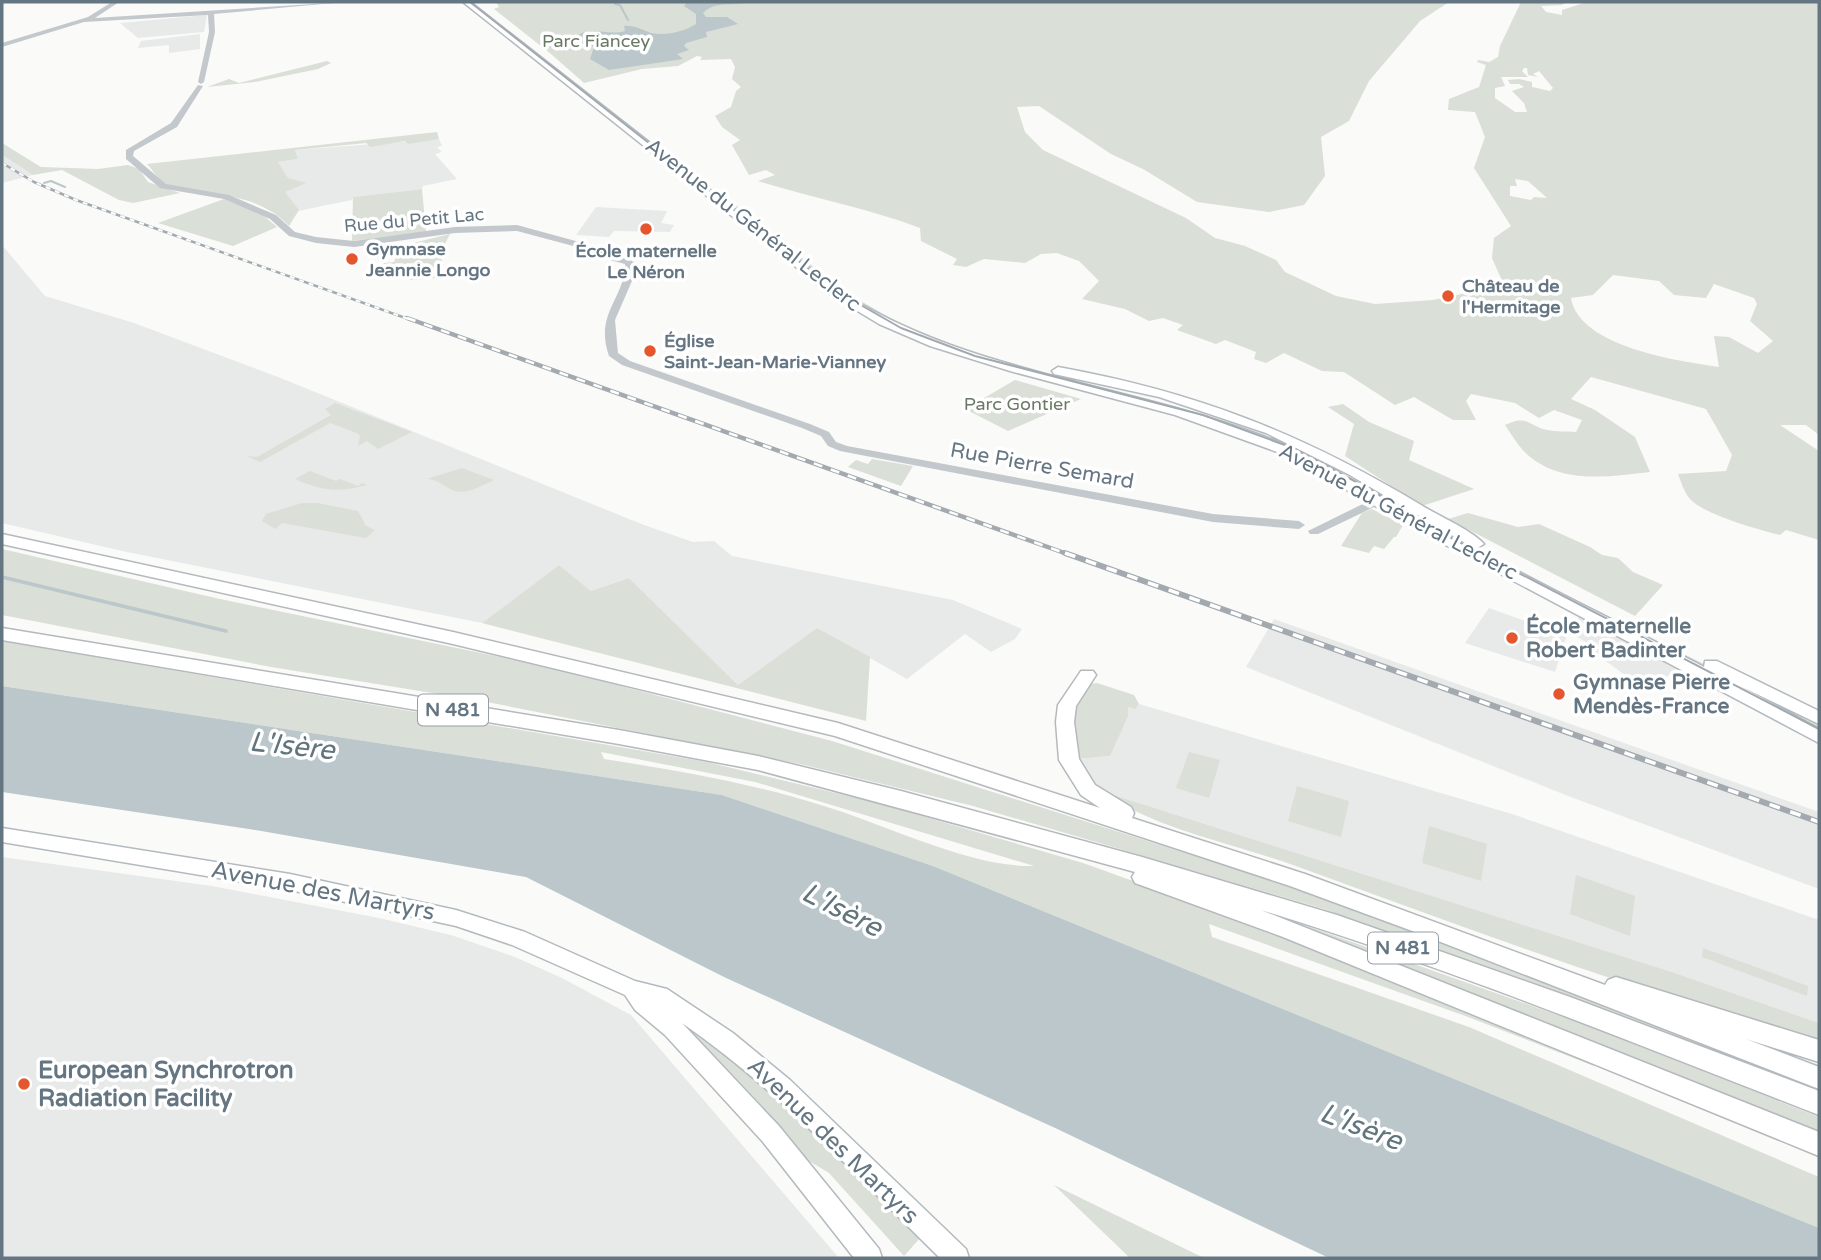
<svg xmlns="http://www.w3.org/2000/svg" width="1821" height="1260" font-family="'Varela Round',sans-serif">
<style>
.built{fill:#e8e9e9}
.green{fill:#dadfd7;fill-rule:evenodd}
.water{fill:#bbc7cb}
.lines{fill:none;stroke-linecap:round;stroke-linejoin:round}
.stream-far1{stroke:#bbc7cb;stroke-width:2}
.stream{stroke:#bbc7cb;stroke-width:3.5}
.secondary-casing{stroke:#b3babf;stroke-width:3}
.trunk-casing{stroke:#b4b9bd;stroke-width:3}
.tertiary{fill:#c3c8cc;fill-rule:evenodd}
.secondary{fill:#fff;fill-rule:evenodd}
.trunk{fill:#fff;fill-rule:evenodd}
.tram{stroke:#a2aab0;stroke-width:2}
.rail-far2-casing{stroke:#a2aab0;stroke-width:2.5}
.rail-far1-casing{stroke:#a2aab0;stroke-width:4.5}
.rail-casing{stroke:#a2aab0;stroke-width:6}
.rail-far2{stroke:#fff;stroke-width:2;stroke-dasharray:5;stroke-linecap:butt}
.rail-far1{stroke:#fff;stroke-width:2.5;stroke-dasharray:9;stroke-linecap:butt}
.rail{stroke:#fff;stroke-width:3.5;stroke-dasharray:11;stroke-linecap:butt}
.poi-dot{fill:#e4572e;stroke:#fff;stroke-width:2.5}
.labels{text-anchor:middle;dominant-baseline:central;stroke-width:7;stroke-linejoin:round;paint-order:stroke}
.far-park-label{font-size:18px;fill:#687a64;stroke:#fff}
.far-street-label{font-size:18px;fill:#657683;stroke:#fff}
.far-poi-label{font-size:18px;font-weight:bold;fill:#657683;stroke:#fff;text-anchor:start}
.shield{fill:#fff;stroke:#939fa8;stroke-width:2}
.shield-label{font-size:19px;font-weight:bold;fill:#657683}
.street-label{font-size:21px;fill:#657683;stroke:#fff}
.poi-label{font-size:21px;font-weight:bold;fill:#657683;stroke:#fff;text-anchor:start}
.near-street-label{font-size:24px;fill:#657683;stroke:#fff}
.near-poi-label{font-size:24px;font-weight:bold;fill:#657683;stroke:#fff;text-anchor:start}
.near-water-label{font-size:28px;font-style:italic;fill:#60757c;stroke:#fff}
</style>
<rect width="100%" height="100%" fill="#fafaf8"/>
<!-- built -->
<path class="built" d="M207,15l-3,17 -66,6 -18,-15z
M200,34v15l-31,4v-8l-31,3 3,-7z
M439,139l3,7 -5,1 5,5 -7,2 22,25 -34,7 -1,3 -69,8 -1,3 -74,15 -24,-13 41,-21 -7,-3 -11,-16 21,-3 -3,-9z
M2,155l23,15 8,5 -31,8z
M596,207l71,4 -6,12 13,2 -4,7 -56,-1 -5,6 -33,-2z
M2,245l43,51 89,27 144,54 366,148 49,17 21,-1 18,15 221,44 69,29 -7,10 -24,13 -26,-18 -58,45 -90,-51 -79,57 -109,-107 -38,13 -32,-26 -77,58 -360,-72 -120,-28z
M1489,608l72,26 20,-19 100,50 -33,27 -60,-44 3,-3 -23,-13 -13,40 -90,-29z
M1274,619l545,193v77l-251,-93 -322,-129z
M1139,704l373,110 307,106v103l-150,-52 -568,-180 -14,-14 -10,-18 33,-3 18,-49 7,1z
M2,857l210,29 167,32 72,17 64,22 47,21 69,37 208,243h-837z"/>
<!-- green -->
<path class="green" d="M496,2h953l-29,19 -51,60 -20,40 -28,16 4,39 -21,29 -35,7 -72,-10 -54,-33 -32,-15 -72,-48 -22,1 8,25 18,18 143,68 29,20 30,8 31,14 9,12 51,24 39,8 58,-4 71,-15 -12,-27 2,-20 17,-12 -37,-58 11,-31 -10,-25 -27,-2 1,-11 30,-12 7,-22 -9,-3 1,-2 11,2 9,-5 2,-11 21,-44h46l-5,3 -21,1 5,6 16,3v-5l25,-8h232v433l-13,-10h-26l39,26v89l-33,-10 -6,5c-21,-5 -77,-21 -90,-36 -6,-7 -9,-17 -12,-25l48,-3 6,-16 -26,-46 -115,-32 -20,22 24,11 40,27 15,35c-41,5 -88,12 -121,-16 -10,-8 -17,-21 -24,-31 23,-11 23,1 42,5 9,2 20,1 29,2l6,-12 -28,-10 -15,8 -24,-15 -44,-9 -5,7 10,19h-23l-39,-23 -19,8 -51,-33 -22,-1 -38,-18 -18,10 -12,-4 2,-7 -31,-12 -9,4 -39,-14 6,-5 -20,-7 -14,3 -24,-12 -43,-10 17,-18 -20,-20 -22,-8 -16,1 -16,9 -41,-4 -18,8 -13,-2 4,-6 -36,-18 -1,-13c-52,-20 -108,-30 -162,-47l17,-6 -9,-5 -17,5 -17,-30 8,-5 -18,-13 -7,-11 16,-9 5,-16 5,-4 -9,-8 3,-12 -4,-8 -31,1 2,-3 -5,-1 -19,10 -36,3 -58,14 -33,-29 -57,-45 5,-2zM1524,68h3l1,7 10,2 -5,-3 6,-3 14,17 -3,3 -18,-4v-5l-13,-3 -11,1 2,4h9l5,3 -12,4 12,12 3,9h-12l-20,-14v-10l10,-2 -4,-9h27l-6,-6zM1515,179l13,2 19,17 -13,-1 -3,3 -21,-4v-10h7zM1613,275l46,6 15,14 32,3 8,-14 40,14 3,6 -7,17 23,20 -15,12 -29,-16 -15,-1 5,31c-40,-6 -140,-20 -148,-69l22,-3z
M327,61l4,2 -13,6 -63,13 -48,5 22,-8 10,4z
M437,132l2,7 -31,5 -3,-3 -35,6 -4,-4 -71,7 3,9 -20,3 10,16 18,5 -21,9 14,18 -10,16c-28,-31 -69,-30 -107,-38 -6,-2 -16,-2 -21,-7 -4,-4 -9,-12 -14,-17z
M2,143l39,24 57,2 30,-4 11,4 9,13 32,11 -47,10 -14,-3 -57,-30 -29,5 -31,-20z
M422,189l4,43 -74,9 1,-44z
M224,199l40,17 13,11 -44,19 -75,-23z
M732,202l112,89 53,31 -7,3 -44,-26 -122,-95z
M450,234l-11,22 3,4 -6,18 -24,2 -34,-9 6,-8 10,-1 4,-11 7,-6z
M1015,380l7,2 59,17 -73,32 -43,-22z
M335,403l77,29 -34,17 -11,-8 -9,5 2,-10 -3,-3 -27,-10 -70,39 -13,-6 10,1 74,-42 -6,-6z
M1343,404l26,18 45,19 -5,19 65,29 -52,17 -77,-50 9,-32 -26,-17z
M872,459l41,7 -12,20 -53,-19 8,-7 12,4z
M462,468l32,12c-12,5 -28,16 -42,10 -10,-5 -13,-10 -25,-11z
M310,471l26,10 4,-2 18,7 4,-3 5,2c-28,8 -45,6 -72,-6z
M302,503h15l41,8 8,15 9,4 -9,8 -84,-15 -7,6 -13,-8 4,-7z
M1406,506c133,79 274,147 413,213v15l-422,-223z
M1372,509l31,16 -7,12h-2l-10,12 -10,-3 -5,7 -28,-7 21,-33z
M1468,513l50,14 21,-3 51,23 12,8 16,3 15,14 30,13 -28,31 -187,-97z
M2,549l218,50 328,68 284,74 464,147 422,158 -7,4 -387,-141 -351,-103 -169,-41 -322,-64 -211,-34 -269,-52z
M559,565l32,26 38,-13 109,107 79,-57 53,29 -4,64 -384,-98z
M2,641l705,121 174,42 202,59 142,51 368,147 1,5 -126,-49 -259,-93 3,13 257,90 350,150v51l-886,-362 -211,-71 -720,-109zM601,752l154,30 279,84c-62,2 -148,-41 -210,-60 -74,-23 -143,-35 -220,-47z
M1097,683l37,12 5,9 -4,5 -7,-2v9l-18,40 -33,3c-6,-33 -7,-46 12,-75z
M1189,752l31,8 -11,38 -33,-10z
M1297,786l52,15 -8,36 -53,-16z
M1101,791l568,180 150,52v19c-179,-49 -351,-113 -526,-177 -61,-22 -139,-36 -192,-74z
M1429,826l58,18 -6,37 -59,-18z
M1576,875l59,21 -5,40 -60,-22z
M1279,916l332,118 208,83v19l-528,-212z
M1703,948l105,38 -1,10 -105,-39z
M667,1012l85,60 169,165 -17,19 -75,-83 -20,-12z
M1054,1185l150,73h-74z"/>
<!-- water -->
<path class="water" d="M687,2h60c-16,5 -31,-2 -44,11l3,4h21l11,7 -32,8 1,5 -21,6 -2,3 5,4 -12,4 6,5 -74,11 -19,-11 4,-12 -20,-8c14,-16 33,-2 51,-8l-1,-5c11,-1 17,4 27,7 15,3 32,-1 45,-9v-10l-12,-8z
M2,686l720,109 211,71 886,362v30h-490l-276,-131 -329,-150 -198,-100 -277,-48 -247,-37z"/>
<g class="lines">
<!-- stream-far1 -->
<path class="stream-far1" d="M615,4l5,1 8,15
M44,183l7,-2 14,6"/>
<!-- stream -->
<path class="stream" d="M2,577l224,54"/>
<!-- secondary casing -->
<g class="secondary-casing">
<path id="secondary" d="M463,2h7l369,289c128,82 284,92 424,145 58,22 109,58 163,87 92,50 186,96 278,144l1,-6h12l102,50v13l-77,-37 77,42v14l-381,-202 -158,-88 -105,-38 -165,-44 -80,-25 -51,-22 -48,-29z
M1058,367c138,25 243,66 363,138 16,10 52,26 63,39l-7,4 -5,-1 -124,-73 -82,-41 -107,-36 -105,-23 -2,-3z
M2,828l288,46 166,36 69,22 110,49 32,8 66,44 57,47 176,169 3,9h-29c-83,-81 -162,-169 -258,-235l97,103 100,123 3,9h-28l-91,-116 -98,-107 -30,-25 -10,-15 -113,-50 -56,-19 -166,-36 -288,-48z"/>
</g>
<!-- trunk casing -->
<g class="trunk-casing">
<path id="trunk" d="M2,534l451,98 385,91 262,85 -19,-13 -22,-35 -3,-38 2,-17 23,-34h12l3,4 -20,31 -2,16 5,37 16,26 36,22 3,6 -2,5 173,56 300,111 3,-5 8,-3 203,63v22l-73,-23 73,28v22l-404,-157 -125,-46 -455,-150 -382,-92 -451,-100z
M2,628l617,102 139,26 143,35 241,66 195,58 233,82 249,94v24c-185,-72 -369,-147 -558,-205l558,222v24l-536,-219 -148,-54 -3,-6 3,-5 -377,-102 -139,-26 -617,-104z"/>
</g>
<!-- tertiary -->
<path class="tertiary" d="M112,2h7l-24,16 250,-16 -131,12 1,18 -11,50 -3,2 -3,-2 11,-50 -1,-17 -124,7 -82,25v-4l86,-26z
M198,85l5,1 -26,41 -43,24 -1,5 33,28 63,11 47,20 19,17 21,5 38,4 101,-14 62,-2 66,18c15,12 36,9 52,20v11l-20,46 3,33 12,8 180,63 19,8 7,10 11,4 366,68 86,7 6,4 -6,4 -86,-7 -373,-71 -12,-5 -7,-10 -19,-8 -180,-63 -13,-9c-15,-43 16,-57 16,-92l-41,-11 -7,-6 -60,-16 -62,2 -101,14 -38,-4 -27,-7 -19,-17 -46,-20 -64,-11 -34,-29v-9l45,-27z
M1391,490l4,1 2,3 -2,3 -77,37h-8l-2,-3z"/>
<!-- secondary -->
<use href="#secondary" class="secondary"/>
<!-- trunk -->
<use href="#trunk" class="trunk"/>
<!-- tram -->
<path class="tram" d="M470,2l368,290 63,36 74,28 228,59 90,33 80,43 63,39 383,199"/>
<!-- rail-far2 casing -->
<g class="rail-far2-casing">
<path id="rail-far2" d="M2,163l32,19 42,18 335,120"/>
</g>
<!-- rail-far1 casing -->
<g class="rail-far1-casing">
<path id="rail-far1" d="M407,318l663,237"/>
</g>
<!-- rail casing -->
<g class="rail-casing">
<path id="rail" d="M1065,553l754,269"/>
</g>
<!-- rail-far2 -->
<use href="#rail-far2" class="rail-far2"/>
<!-- rail-far1 -->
<use href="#rail-far1" class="rail-far1"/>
<!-- rail -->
<use href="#rail" class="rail"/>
</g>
<!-- markers -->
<g class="poi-dot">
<circle cx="646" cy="229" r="7"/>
<circle cx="352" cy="259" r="7"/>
<circle cx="1448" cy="296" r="7"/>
<circle cx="650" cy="351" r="7"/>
<circle cx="1512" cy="638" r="7"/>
<circle cx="1559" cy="694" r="7"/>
<circle cx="24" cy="1084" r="7"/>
</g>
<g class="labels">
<!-- far-park labels -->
<g class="far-park-label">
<text x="596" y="41">Parc Fiancey</text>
<text x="1017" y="404">Parc Gontier</text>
</g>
<!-- far-street labels -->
<g class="far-street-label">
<text transform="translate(414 220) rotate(-5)">Rue du Petit Lac</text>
</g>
<!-- far-poi labels -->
<g class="far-poi-label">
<text x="366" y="249">Gymnase<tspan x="366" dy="21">Jeannie Longo</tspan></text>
<text x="646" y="251" text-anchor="middle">École maternelle<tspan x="646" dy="21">Le Néron</tspan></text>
<text x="1462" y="286">Château de<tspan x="1462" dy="21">l'Hermitage</tspan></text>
<text x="664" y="341">Église<tspan x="664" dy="21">Saint-Jean-Marie-Vianney</tspan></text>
</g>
<!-- shield labels -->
<g class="shield">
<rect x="418" y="694.5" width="70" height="31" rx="5"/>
<rect x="1368" y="932.5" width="70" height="31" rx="5"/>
</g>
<g class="shield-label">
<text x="453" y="710">N 481</text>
<text x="1403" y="948">N 481</text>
</g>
<!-- street labels -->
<g class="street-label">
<text transform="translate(753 225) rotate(38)">Avenue du Général Leclerc</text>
<text transform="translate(1042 466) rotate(10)">Rue Pierre Semard</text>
<text transform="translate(1398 512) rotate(28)">Avenue du Général Leclerc</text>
</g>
<!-- poi labels -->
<g class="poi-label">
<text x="1526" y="626">École maternelle<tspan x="1526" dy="24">Robert Badinter</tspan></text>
<text x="1573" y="682">Gymnase Pierre<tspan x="1573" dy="24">Mendès-France</tspan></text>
</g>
<!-- near-street labels -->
<g class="near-street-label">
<text transform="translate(323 891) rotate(11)">Avenue des Martyrs</text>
<text transform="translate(833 1141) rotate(44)">Avenue des Martyrs</text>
</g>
<!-- near-poi labels -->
<g class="near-poi-label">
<text x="38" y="1070">European Synchrotron<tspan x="38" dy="28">Radiation Facility</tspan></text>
</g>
<!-- near-water labels -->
<g class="near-water-label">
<text transform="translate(292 746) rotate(6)">L'Isère</text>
<text transform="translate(842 910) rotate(27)">L'Isère</text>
<text transform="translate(1361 1127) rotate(21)">L'Isère</text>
</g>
</g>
<!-- border -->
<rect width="1821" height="1260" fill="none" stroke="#657683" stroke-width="7"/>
</svg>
